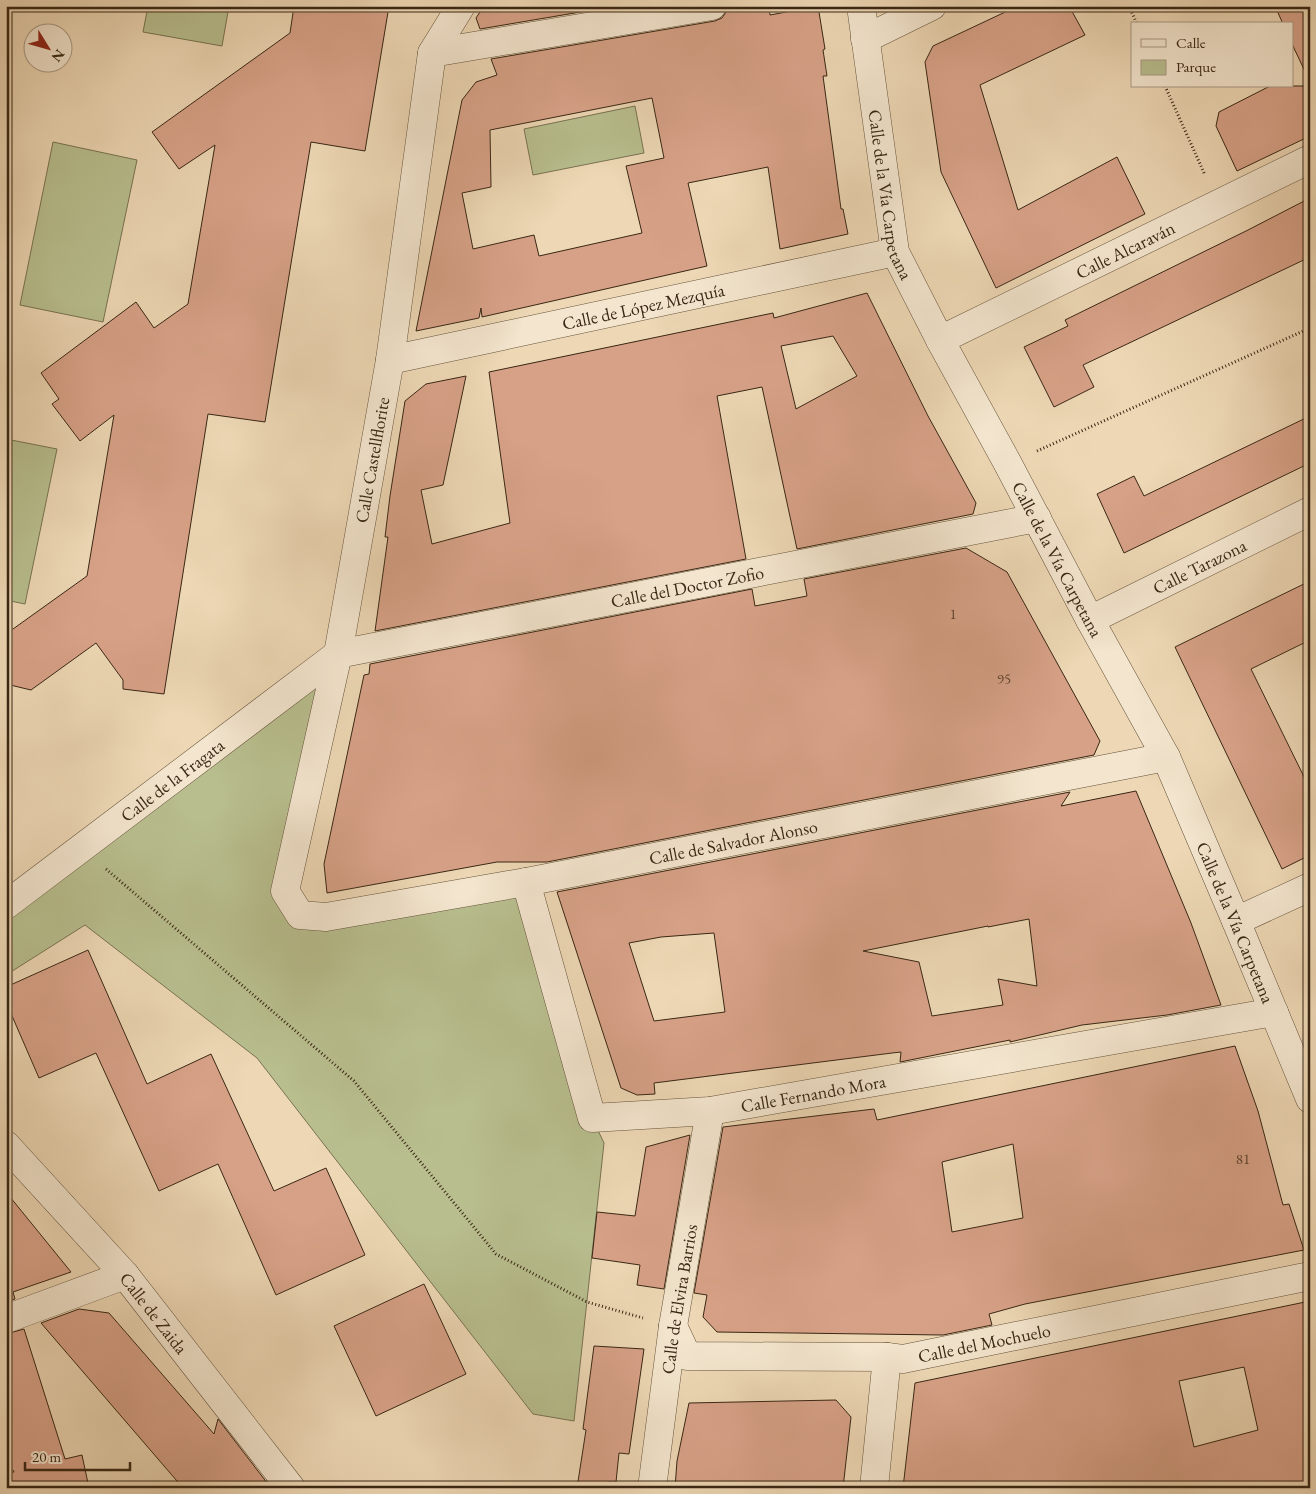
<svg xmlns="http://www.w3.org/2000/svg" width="1316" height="1494" font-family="'EB Garamond',serif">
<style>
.green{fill:#b8be8e;stroke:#787251}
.building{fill:#d7a187;stroke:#392714;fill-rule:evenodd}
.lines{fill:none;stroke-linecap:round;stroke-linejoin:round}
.minor-casing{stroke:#66533c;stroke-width:29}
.path{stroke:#392714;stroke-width:3;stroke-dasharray:1 2.5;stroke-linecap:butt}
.minor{stroke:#f3e5ce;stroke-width:28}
.labels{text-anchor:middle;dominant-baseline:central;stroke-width:4;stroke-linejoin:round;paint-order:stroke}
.number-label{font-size:15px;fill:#604631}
.street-label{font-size:18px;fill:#392714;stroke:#f3e5ce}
</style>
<rect width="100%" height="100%" fill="#edd7b4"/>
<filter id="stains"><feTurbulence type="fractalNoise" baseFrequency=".004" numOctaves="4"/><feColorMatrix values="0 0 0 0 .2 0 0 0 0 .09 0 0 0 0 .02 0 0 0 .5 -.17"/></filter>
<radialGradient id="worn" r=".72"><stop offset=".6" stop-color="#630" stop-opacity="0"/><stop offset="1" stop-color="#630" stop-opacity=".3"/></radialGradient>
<!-- green -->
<path class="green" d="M148,6h81l-7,40 -79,-14z
M635,106l9,47 -111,22 -9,-46z
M53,142l84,18 -34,162 -83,-17z
M6,439l51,10 -32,155 -19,-4z
M338,654l-52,237 14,24 226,-33 66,236 12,25 -30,278 -41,-7 -276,-356 -172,-133 -79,50v-70z"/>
<!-- building -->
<path class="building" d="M294,6h95l-24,145 -54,-9 -46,280 -57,-8 -44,280 -41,-5v-9l-27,-37 -65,47 -25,-6v-50l81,-58 27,-161 -34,26 -28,-37 7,-5 -18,-26 95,-71 18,26 34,-24 27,-159 -36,24 -27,-37 138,-99z
M484,6h132l-136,23 -4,-11z
M727,6h42l1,9 48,-9 7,43 -2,1 4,26h-4l18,133h2l5,25 -68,15 -12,-82 -80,16 19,83 -225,51 -1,-9 -2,10 -63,13 46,-231 14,-18 21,-7 -6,-16 224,-38 7,-3 4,-6zM652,98l12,60 -38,8 16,67 -103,23 -5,-21 -61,14 -11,-56 29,-6 -1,-57z
M1018,6h51l16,29 -105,50 38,125 99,-53 28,57 -149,74 -55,-116 -16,-110 8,-16z
M1275,6h35v76l-18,-38v-20h-9z
M1270,86h40v50l-73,35 -21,-45 3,-14z
M1310,198v59l-227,108 11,22 -40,20 -30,-60 44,-21 -3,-6 183,-90z
M867,293l61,123 48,87 -3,11 -176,35 -35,-162 -45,9 29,163 -371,72 13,-94h-3l5,-41 15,-95 21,-17 40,-8 -23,109 -22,5 11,54 78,-21 -21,-151 284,-59 1,5zM833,336l24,40 -61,33 -15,-63z
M1310,416v47l-186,90 -27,-59 37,-18 10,20z
M966,548l41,24 93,169 -6,14 -547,107h-50l-170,31 -3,-29 40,-189 5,-1 1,-10 382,-75 3,17 52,-10 -3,-17z
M1310,581v59l-59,29 59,120v66l-28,14 -107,-222z
M1136,791l55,132 30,82 -54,10 -85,10 -72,17v-2l-110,22 1,-10 -9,1 -238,30 1,11 -18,1 -16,-7 -64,-196 513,-100 -9,14zM1029,919l8,67 -39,-7 5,26 -71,11 -13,-54 -56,-11 125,-25v1zM714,933l11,79 -71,9 -25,-78 32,-6z
M88,950l59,134 64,-30 63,137 52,-23 39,87 -89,40 -58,-131 -59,27 -63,-138 -57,25 -33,-76v-15z
M1235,1046l23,65 25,94 6,-1 15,46 -279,54 -36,10 3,11 -49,10 -226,-3 -14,-15 4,-22 -13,-2 29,-166 151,-18 3,11zM1013,1144l10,74 -71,14 -10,-70z
M690,1135l-26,154 -27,-4 3,-20 -48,-7 5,-46 38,4 11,-69z
M6,1192l65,80 -58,20 2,7 -9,3z
M424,1284l42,90 -90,42 -42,-90z
M1310,1301v187h-407l12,-105zM1244,1367l14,63 -64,17 -15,-66z
M79,1309l30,4 105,121 4,-15 53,69h-88l-142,-165z
M24,1329l41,130 17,-4 7,33h-83v-15l8,-1 -1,-2 -7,2v-138z
M594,1346l50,3 -15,105 -10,-1 -3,29h-8l-1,6h-30l9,-58 -3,-1z
M836,1400l15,17 -8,71h-168l2,-27 12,-58z"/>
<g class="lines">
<!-- minor casing -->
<g class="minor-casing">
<g id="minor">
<path id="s1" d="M461,6l-29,47 -42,307 -52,294 -53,237 15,24 26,2 200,-35 640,-125"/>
<path id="s2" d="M861,6l34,246 45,88 68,124 82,156 76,137 70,164 74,178"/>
<path d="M865,39l67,-33"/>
<path d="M432,53l280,-47"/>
<path id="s3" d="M940,340l370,-181"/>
<path id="s4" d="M390,360l505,-108"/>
<path id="s5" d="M1090,620l220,-109"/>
<path id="s6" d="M526,882l66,236 118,-7 564,-99"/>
<path id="s7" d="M6,905l332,-251 699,-136"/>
<path d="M1236,921l74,-34"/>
<path id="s8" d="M6,1145l119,130 166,213"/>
<path d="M6,1319l119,-44"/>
<path id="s9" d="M673,1326l14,30 200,1 16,2 407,-83"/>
<path id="s10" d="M652,1488l21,-162 37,-215"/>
<path d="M874,1488l13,-131"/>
</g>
</g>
<!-- path -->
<path class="path" d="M1129,6l8,18
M1165,86l40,89
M1037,451l273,-123
M106,869l248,212 142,173 91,48 56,16"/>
<!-- minor -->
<use href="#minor" class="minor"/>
</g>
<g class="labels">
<!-- number labels -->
<g class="number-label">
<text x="953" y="613">1</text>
<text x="1004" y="678">95</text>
<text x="1243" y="1158">81</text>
</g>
<!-- street labels -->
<g class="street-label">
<text stroke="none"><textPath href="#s2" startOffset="191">Calle de la Vía Carpetana</textPath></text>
<text stroke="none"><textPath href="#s3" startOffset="206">Calle Alcaraván</textPath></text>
<text stroke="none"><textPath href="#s4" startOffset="259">Calle de López Mezquía</textPath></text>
<text transform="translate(372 460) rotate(-80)">Calle Castellflorite</text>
<text stroke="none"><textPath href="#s2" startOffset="596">Calle de la Vía Carpetana</textPath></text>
<text stroke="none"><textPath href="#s5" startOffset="122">Calle Tarazona</textPath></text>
<text stroke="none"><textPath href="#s7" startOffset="772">Calle del Doctor Zofio</textPath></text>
<text stroke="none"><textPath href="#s7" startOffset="208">Calle de la Fragata</textPath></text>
<text stroke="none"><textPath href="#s1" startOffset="1375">Calle de Salvador Alonso</textPath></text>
<text stroke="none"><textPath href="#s2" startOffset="1001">Calle de la Vía Carpetana</textPath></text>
<text stroke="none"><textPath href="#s6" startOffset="468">Calle Fernando Mora</textPath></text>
<text stroke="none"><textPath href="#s10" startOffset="191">Calle de Elvira Barrios</textPath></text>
<text stroke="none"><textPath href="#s8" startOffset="224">Calle de Zaida</textPath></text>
<text stroke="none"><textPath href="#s9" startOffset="332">Calle del Mochuelo</textPath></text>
</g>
</g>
<!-- margin -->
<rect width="1316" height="1494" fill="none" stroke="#edd7b4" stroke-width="25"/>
<rect x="8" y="8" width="1301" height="1479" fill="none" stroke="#392714" stroke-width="2.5"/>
<rect x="12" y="12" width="1291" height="1469" fill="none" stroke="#392714"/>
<!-- legend -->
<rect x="1131" y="22" width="162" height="65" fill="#f3e5ce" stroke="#a99984"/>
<rect x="1141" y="39" width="25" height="8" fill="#f3e5ce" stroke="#a99984"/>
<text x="1176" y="48" font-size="15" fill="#392714">Calle</text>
<rect x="1141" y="60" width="25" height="15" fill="#b8be8e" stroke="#a99984"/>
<text x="1176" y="72" font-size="15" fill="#392714">Parque</text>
<!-- north arrow -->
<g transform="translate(48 48) rotate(127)"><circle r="24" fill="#f3e5ce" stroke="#a99984"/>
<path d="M0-4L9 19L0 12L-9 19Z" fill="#8f2418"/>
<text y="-8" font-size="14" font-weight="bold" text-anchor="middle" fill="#392714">N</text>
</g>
<!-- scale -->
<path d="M25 1462v8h105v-8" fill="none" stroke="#392714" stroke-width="2.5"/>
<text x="32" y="1462" font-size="15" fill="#392714" stroke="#f3e5ce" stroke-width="4" paint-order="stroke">20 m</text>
<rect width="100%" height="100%" filter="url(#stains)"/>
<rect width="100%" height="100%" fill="url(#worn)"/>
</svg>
